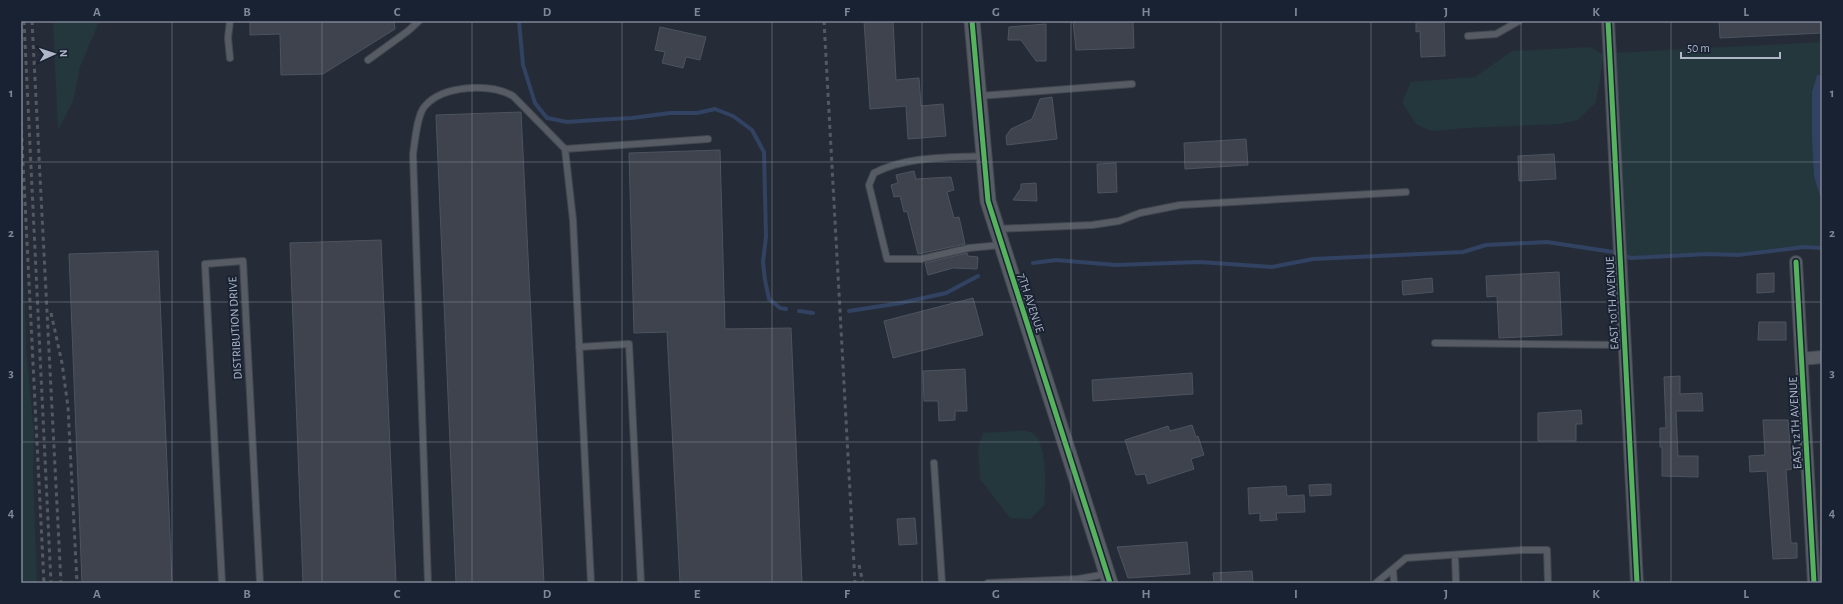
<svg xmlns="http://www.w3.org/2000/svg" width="1843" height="604" font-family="'Alegreya Sans',sans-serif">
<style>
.green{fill:#23373d}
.water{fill:#314262}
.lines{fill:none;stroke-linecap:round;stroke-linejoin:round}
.stream{stroke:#314262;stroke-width:4}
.building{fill:#3e434d;stroke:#4e545f}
.service-casing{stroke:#434750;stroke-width:8}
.minor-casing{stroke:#434750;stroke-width:14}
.tertiary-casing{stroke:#434750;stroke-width:17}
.service{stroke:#565b64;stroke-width:6}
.minor{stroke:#565b64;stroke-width:12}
.tertiary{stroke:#565b64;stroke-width:15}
.rail{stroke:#555a62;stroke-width:3;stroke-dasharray:4 4;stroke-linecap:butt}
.cycleway-casing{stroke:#192232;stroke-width:8}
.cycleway{stroke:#56b35d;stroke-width:5}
.grid{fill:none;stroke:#7f8696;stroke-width:1;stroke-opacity:0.55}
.labels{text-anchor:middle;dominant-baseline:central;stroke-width:4;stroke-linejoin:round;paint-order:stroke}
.street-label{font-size:12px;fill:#afb7c9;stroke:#192232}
.neatline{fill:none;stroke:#7f8696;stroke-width:1.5}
.grid-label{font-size:13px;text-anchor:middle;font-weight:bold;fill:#7f8696}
</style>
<rect width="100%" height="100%" fill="#262c37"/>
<!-- green -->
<path class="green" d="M53,21h48l-2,1 -19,45 -7,34 -15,29z
M1822,42v205h-18l-66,8 -30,-1 -77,4 -6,-2 -12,-203z
M1590,47l14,8 -8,47 -18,18 -19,4 -93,4 -35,3 -15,-7 -14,-22 9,-20 64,-5 37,-26z
M21,244l4,60 1,45 8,85 -1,40 4,109h-16z
M1014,431c5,0 11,-1 16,1 18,5 16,57 14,73l-14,14 -20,-1 -30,-39 -2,-30 5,-16z"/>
<!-- water -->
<path class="water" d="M1817,75h5v121h-2l-6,-20 -2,-40v-44z"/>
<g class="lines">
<!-- stream -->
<path class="stream" d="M519,21l4,44 12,38 12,15 20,4 28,-2 37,-2 38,-5h27l18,-4 18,7 19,14 12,22 2,85 -3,25 2,18 4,19 11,9 6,1
M1033,263l23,-3 60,5 84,-3 72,5 41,-8 150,-7 23,-7 61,-3 66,10 18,6 77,-4 30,1 66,-8 18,1
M799,311l14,2
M849,311l52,-8 45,-10 32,-17"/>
</g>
<!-- building -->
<path class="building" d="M250,21h144l1,8 -72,45 -42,1 -1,-41 -30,1z
M864,21h29l3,59 23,-2 2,28 22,-2 3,32 -38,3 -2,-33 -36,3z
M1073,21h60l1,27 -58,2z
M1416,21h28l1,35 -24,1 -1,-26 -4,1z
M1719,21h103v12l-102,5z
M1046,24v37h-10l-15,-21h-13l1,-13z
M660,27l46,10 -6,23 -14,-3 -3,11 -21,-5 3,-11 -10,-2z
M1052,97l5,42 -50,6 -1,-9 5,-7 21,-10 8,-20z
M521,112l23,471h-88l-20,-468z
M1246,139l2,26 -63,4 -1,-26z
M720,150l5,179 66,-1 11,255h-122l-13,-251 -33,1 -5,-180z
M1554,154l2,25 -37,2 -1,-25z
M1116,163l1,29 -19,1 -1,-29z
M914,171l2,8 35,-2 3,13 -7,2 7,26 5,-1 6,27 -47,10 -11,-43 -3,1 -4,-16 -6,1 -3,-12 7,-2 -2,-8z
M1036,183l1,18 -24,-1 8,-12v-4z
M381,240l15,343h-93l-13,-340z
M158,251l14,332h-90l-13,-329z
M967,253l1,3 10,1 -1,12 -24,-1 -25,7 -3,-12z
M1559,272l3,63 -63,3 -2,-42 -10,1 -1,-21z
M1774,273v19l-17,1v-19z
M1432,278l1,14 -30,3 -1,-14z
M973,298l10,37 -90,23 -9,-37z
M1759,322h27v18h-28z
M965,369l2,42h-12v9l-16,1 -1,-20h-14l-1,-30z
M1192,373l1,21 -100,7 -1,-21z
M1680,376v18l22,-1 1,18h-27l2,45h20v21l-36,-1v-29h-2v-19h6l-2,-51z
M1581,410l1,14h-6v17h-38v-28z
M1763,420h25l4,49 -6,1 5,73h6v15l-24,1 -6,-88 -17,1 -1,-16 16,-1z
M1192,425l4,12 2,-1 6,19 -13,4 3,10 -46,15 -3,-10 -9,1 -11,-35 43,-14 2,5z
M1331,484v11l-21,1 -1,-11z
M1286,486l1,10 17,-1 1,17 -29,1 1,7 -17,1v-8l-11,1 -1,-26z
M915,518l2,26 -18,1 -2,-26z
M1187,542l3,32 -62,4 -11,-31z
M1252,571l1,12h-39l-1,-10z"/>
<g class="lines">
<!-- service casing -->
<g class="service-casing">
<path id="service" d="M1468,36l28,-2 23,-13
M230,58l-2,-20 2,-17
M368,60l40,-29 11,-10
M979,96l153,-12
M565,149l143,-10
M984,156c-37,2 -77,0 -110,17l-5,12 18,74h34l48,-11 32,-3
M997,229l95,-4 27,-4 21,-8 40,-8 226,-13
M1435,343l189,2
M579,347l50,-3 12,239
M934,463l8,120
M1455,555l1,28
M1393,570l1,13
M222,583l-17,-319 38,-3 17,322
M428,583l-15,-429c2,-12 4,-40 12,-48 18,-21 65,-23 88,-10l52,53 8,71 18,363
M988,583l90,-4 29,-5
M1376,583l30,-25 116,-8h25l1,33"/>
</g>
<!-- minor casing -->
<g class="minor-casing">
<path id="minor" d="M1608,21l29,562
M1796,262l18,321
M1802,359l20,-2"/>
</g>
<!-- tertiary casing -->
<g class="tertiary-casing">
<path id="tertiary" d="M972,21l16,180 122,382"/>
</g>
<!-- service -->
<use href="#service" class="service"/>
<!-- minor -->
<use href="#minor" class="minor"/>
<!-- tertiary -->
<use href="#tertiary" class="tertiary"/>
<!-- rail -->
<path class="rail" d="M24,21l27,562
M32,21l29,562
M824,21l31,562
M21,122l23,461
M51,313l11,50 6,44 9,176
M859,565l4,18"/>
<!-- cycleway casing -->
<g class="cycleway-casing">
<path id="cycleway" d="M972,21l16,180 122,382
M1608,21l29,562
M1796,262l18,321"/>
</g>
<!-- cycleway -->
<use href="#cycleway" class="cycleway"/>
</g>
<!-- grid -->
<path class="grid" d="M172,21v562M322,21v562M472,21v562M622,21v562M772,21v562M922,21v562M1071,21v562M1221,21v562M1371,21v562M1521,21v562M1671,21v562M21,162h1801M21,302h1801M21,442h1801"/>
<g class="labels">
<!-- street labels -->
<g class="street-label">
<text transform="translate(1031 303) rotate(72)">7TH AVENUE</text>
<text transform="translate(1612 303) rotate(-93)">EAST 10TH AVENUE</text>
<text transform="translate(235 328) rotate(-93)">DISTRIBUTION DRIVE</text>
<text transform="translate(1795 423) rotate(-93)">EAST 12TH AVENUE</text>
</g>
</g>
<!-- border -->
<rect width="1843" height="604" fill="none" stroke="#192232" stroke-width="44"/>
<!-- north arrow -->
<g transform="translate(54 54) rotate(87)" stroke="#192232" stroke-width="3" paint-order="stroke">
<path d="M0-3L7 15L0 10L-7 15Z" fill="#afb7c9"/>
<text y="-6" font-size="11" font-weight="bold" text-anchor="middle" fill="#afb7c9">N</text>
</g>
<!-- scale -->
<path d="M1681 52v6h99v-6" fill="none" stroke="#afb7c9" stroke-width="2"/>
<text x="1687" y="52" font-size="12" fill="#afb7c9" stroke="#192232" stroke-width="3" paint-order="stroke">50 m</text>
<rect x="22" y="22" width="1799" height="560" class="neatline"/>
<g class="grid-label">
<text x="97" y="16">A</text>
<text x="247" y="16">B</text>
<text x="397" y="16">C</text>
<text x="547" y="16">D</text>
<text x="697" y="16">E</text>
<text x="847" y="16">F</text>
<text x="996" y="16">G</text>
<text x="1146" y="16">H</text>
<text x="1296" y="16">I</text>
<text x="1446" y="16">J</text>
<text x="1596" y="16">K</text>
<text x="1746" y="16">L</text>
<text x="11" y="97">1</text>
<text x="1832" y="97">1</text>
<text x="11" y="237">2</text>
<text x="1832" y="237">2</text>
<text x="11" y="377">3</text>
<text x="1832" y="377">3</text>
<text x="11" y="517">4</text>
<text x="1832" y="517">4</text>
<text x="97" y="598">A</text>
<text x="247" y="598">B</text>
<text x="397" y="598">C</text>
<text x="547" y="598">D</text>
<text x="697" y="598">E</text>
<text x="847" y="598">F</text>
<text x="996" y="598">G</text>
<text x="1146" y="598">H</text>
<text x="1296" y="598">I</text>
<text x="1446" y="598">J</text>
<text x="1596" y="598">K</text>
<text x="1746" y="598">L</text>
</g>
</svg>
